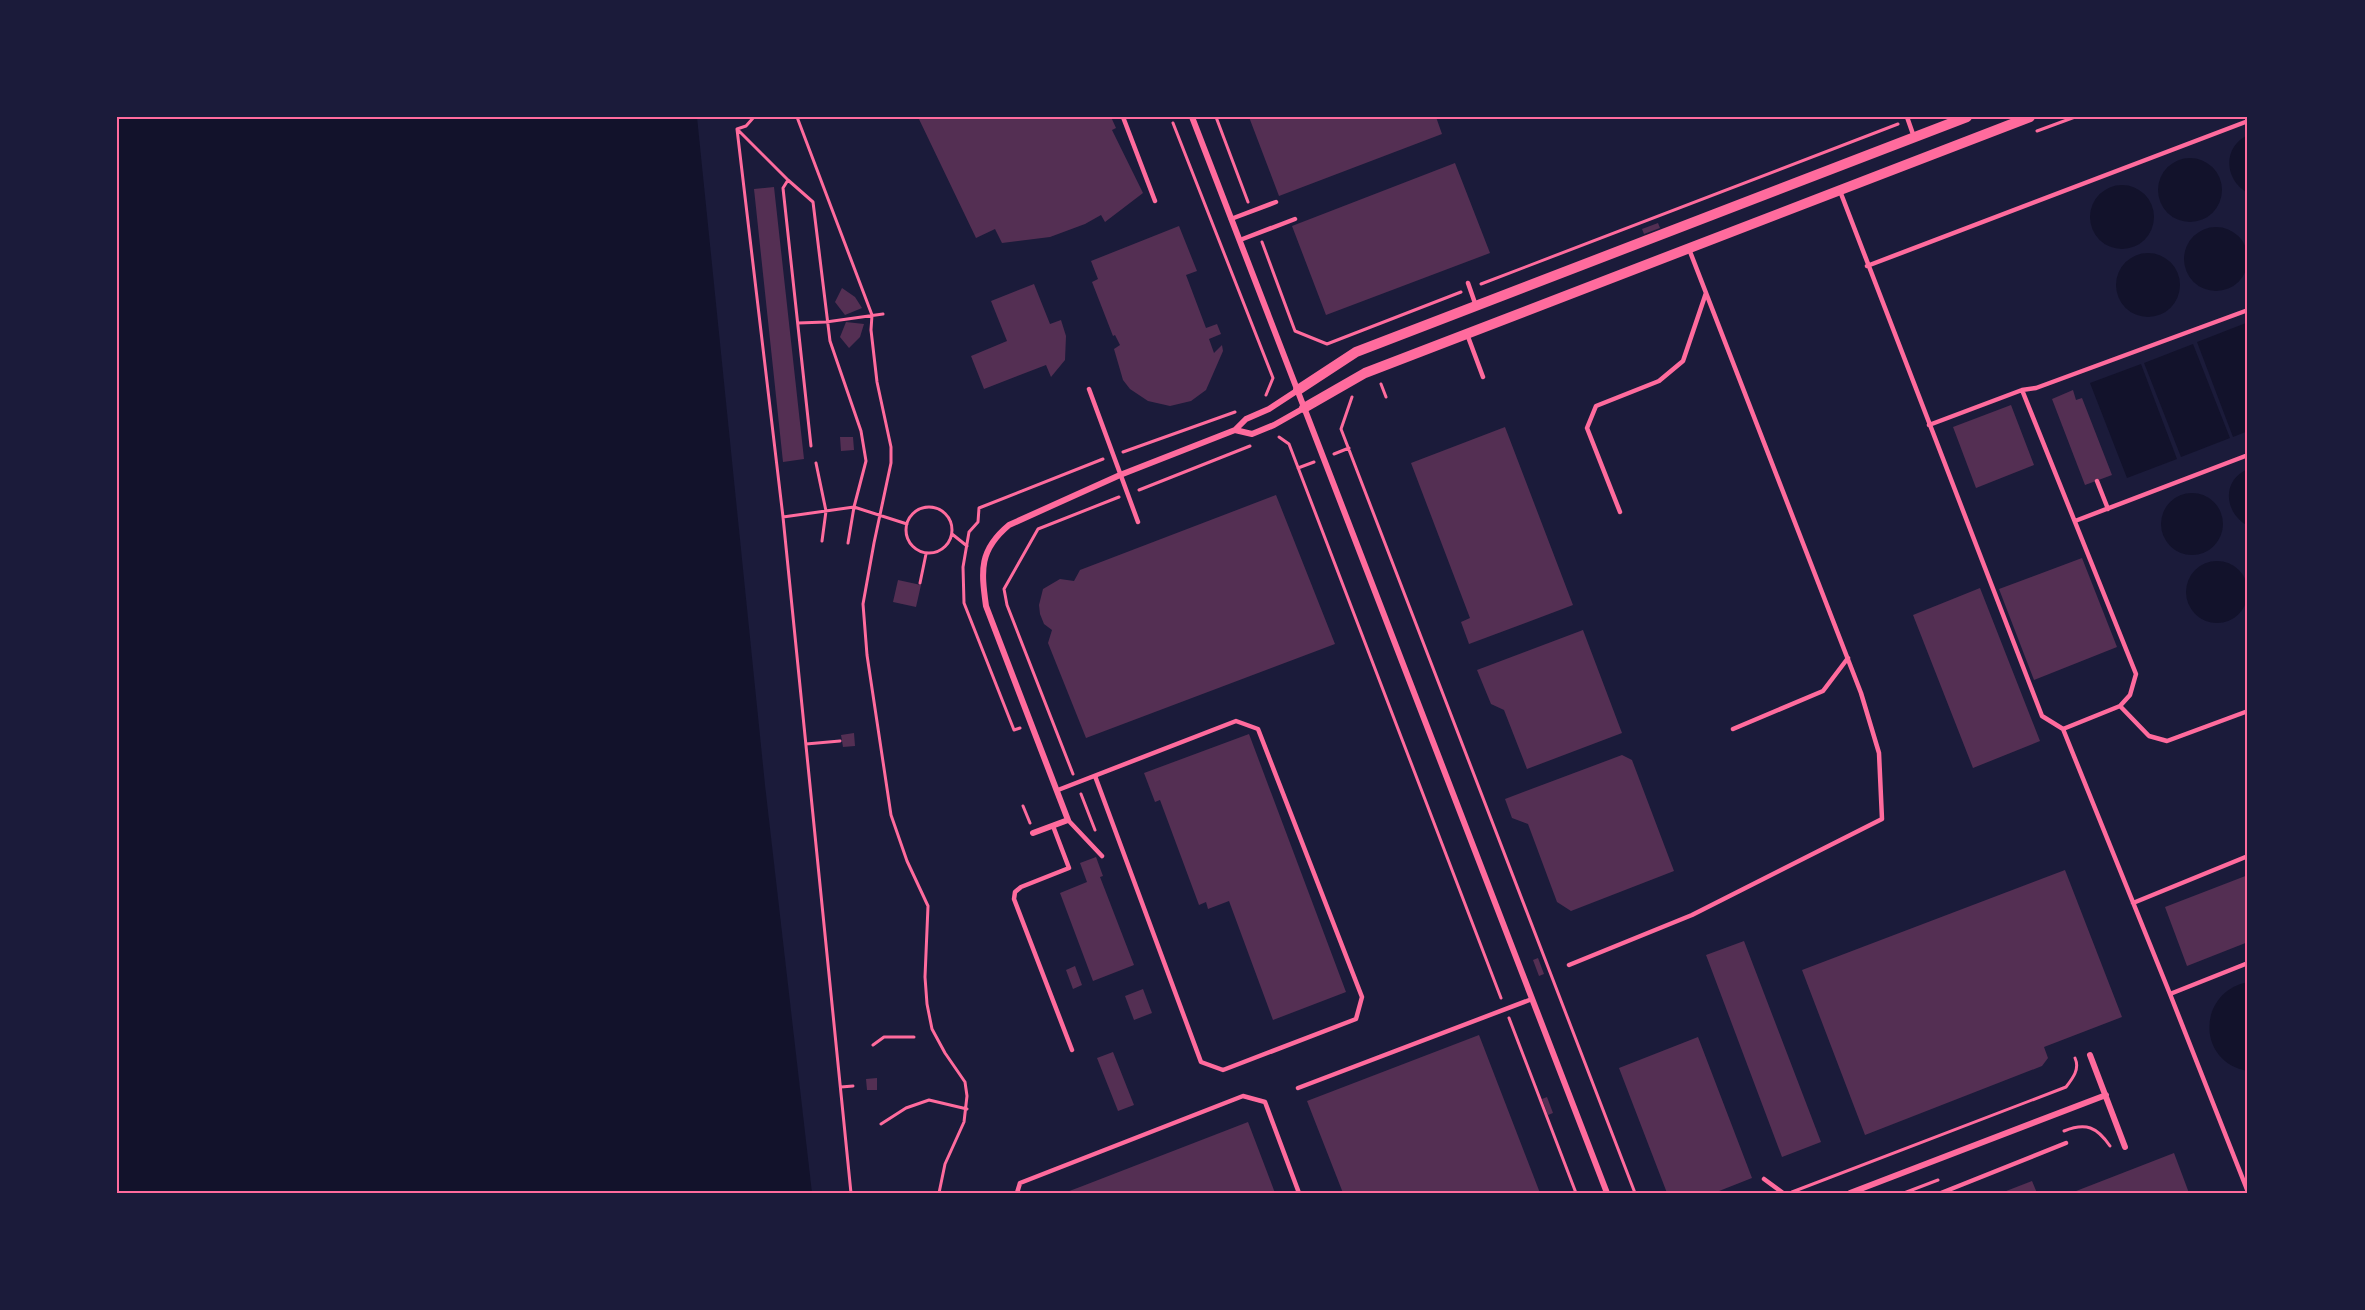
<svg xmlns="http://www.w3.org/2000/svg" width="2365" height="1310" font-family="'Source Sans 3',sans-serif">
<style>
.water{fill:#12122b}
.building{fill:#542f53}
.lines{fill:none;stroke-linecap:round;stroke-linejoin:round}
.path{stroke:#ff6b9d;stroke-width:3}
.service{stroke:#ff6b9d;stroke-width:4.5}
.minor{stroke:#ff6b9d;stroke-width:6}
.tertiary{stroke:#ff6b9d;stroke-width:10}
.neatline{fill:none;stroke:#ff6b9d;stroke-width:2}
</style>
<rect width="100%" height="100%" fill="#1b1b3a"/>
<!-- water -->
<path class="water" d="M117,117h580l68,668 47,408h-695z
M2248,135v58c-24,-13 -26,-46 0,-58z
M2158 190a32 32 0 1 1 64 0a32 32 0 1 1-64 0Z
M2090 217a32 32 0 1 1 64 0a32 32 0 1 1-64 0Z
M2184 259a32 32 0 1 1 64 0a32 32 0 1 1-64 0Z
M2116 285a32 32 0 1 1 64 0a32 32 0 1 1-64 0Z
M2246,323l2,108 -15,6 -36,-95z
M2193,344l37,94 -49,19 -37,-94z
M2141,364l36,95 -50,19 -37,-95z
M2248,469v57c-24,-13 -27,-46 0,-57z
M2161 524a31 31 0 1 1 62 0a31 31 0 1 1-62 0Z
M2186 592a31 31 0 1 1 62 0a31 31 0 1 1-62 0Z
M2248,982v89c-52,-9 -51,-79 0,-89z"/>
<!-- building -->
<path class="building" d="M918,117h193l5,11 -4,2 31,63 -38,29 -4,-7 -16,9 -35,13 -48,6 -7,-14 -19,9z
M1249,117h187l6,17 -163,62z
M1455,163l35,90 -164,62 -34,-89z
M774,187l30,272 -21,3 -29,-273z
M1658,223l2,5 -16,6 -2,-5z
M1179,226l18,45 -11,4 20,53 11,-4 4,10 -12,5 5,14 8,-8 1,6 -17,39 -15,11 -21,5 -22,-5 -18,-12 -7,-9 -9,-31 6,-4 -5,-10 -2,1 -21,-54 6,-3 -7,-18z
M1034,284l16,40 11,-4 5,16 -1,24 -14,17 -5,-12 -62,24 -13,-33 36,-15 -16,-40z
M842,288l13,9 7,11 -17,7 -10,-13z
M846,322l18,2 -4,13 -11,11 -9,-11z
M2073,390l3,10 6,-2 30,77 -27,10 -33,-86z
M2011,405l23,60 -58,23 -23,-61z
M1505,427l68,178 -104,39 -8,-22 9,-4 -59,-155z
M840,437h13l1,13 -13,1z
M1276,495l59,149 -249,94 -38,-95 4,-13 -8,-6 -4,-10 -1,-9 4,-16 17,-10 14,2 6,-11z
M2082,558l35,89 -83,33 -35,-91z
M898,580l23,5 -5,22 -23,-5z
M1980,588l60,153 -67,27 -60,-153z
M1583,630l39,103 -95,36 -23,-59 -13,-6 -14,-34z
M854,733l1,13 -12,1 -2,-12z
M1249,734l97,258 -73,28 -44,-119 -21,8 -2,-7 -7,3 -39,-105 -5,2 -11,-29z
M1622,755l10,5 42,111 -103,40 -14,-9 -29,-78 -16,-6 -7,-19z
M1096,857l7,19 -3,1 34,88 -41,16 -33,-88 27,-11 -7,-19z
M2065,870l57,147 -78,30 4,11 -6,8 -177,69 -63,-165z
M2248,875v67l-61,24 -22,-59z
M1744,941l77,201 -39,15 -76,-202z
M1538,958l6,16 -5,2 -6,-16z
M1075,966l7,19 -9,4 -7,-19z
M1143,989l9,24 -18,7 -9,-24z
M1479,1035l61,158h-197l-36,-92z
M1698,1037l54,141 -38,15h-47l-48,-125z
M1113,1052l21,53 -16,6 -21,-53z
M877,1078v12h-10l-1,-11z
M1547,1097l6,16 -5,2 -6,-16z
M1248,1122l27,71h-211l16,-6z
M2174,1153l15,40h-118z
M2032,1181l5,12h-36z"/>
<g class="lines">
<!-- path -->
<path class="path" d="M754,117l-8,9 -9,3 46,388 68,676
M797,117l75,198 -1,15 6,52 14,65v16l-17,80 -11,61 4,51 24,160 16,46 21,45 -3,71 2,27 5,25 13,24 20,29 2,14 -3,26 -19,42 -6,29
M1216,117l32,85
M1173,123l100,255 -7,17
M738,130l50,50 25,22 17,139 31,90 5,30 -12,46 -6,36
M2037,131l38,-14
M788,180l-5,8 28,258
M1262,242l33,89 32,13 134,-52
M1481,284l417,-160
M798,323l28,-1 57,-8
M1381,384l5,13
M1352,397l-11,32 294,764
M1279,437l10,7 212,554
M1123,452l112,-40
M1334,454l15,-6
M816,463l10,48 -4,30
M1298,468l16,-6
M1139,490l111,-44
M906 530a23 23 0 1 1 46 0a23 23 0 1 1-46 0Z
M783,517l71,-10 53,17
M952,534l15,12
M920,583l6,-29
M1020,728l-6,2 -50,-127 -1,-36 6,-35 9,-10 1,-14 124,-49
M806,744l34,-3
M1073,774l-66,-169 -3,-16 34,-60 81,-32
M1081,794l14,36
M1023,806l7,17
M1509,1018l67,175
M873,1045l11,-8h30
M841,1087l12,-1
M881,1124l25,-16 23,-8 38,9
M2064,1131c22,-9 33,-4 46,15
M1792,1192l274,-105c7,-9 14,-18 9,-29
M1904,1193l34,-13"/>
<!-- service -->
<path class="service" d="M1123,117l32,84
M1907,117l7,20
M1840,191l202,525 21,13
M1231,219l45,-17
M1240,240l55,-21
M1867,266l381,-145
M1468,283l8,23
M1467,334l16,43
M1089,389l49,133
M2022,390l114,284 -6,21 -10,11
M1929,425l93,-35 14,-2 212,-78
M2097,481l11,28
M1620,512l-33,-84 9,-22 63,-25 24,-20 23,-68
M2075,521l173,-66
M2248,711l-81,30 -18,-5 -29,-30 -57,23 107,265 78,-31
M1733,729l90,-38 25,-33
M1058,790l178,-69 22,8 104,268 -6,22 -133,51 -22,-8 -106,-286
M1068,820l34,36
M1053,826l16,42 -48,19 -6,5 -1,7 58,151
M2133,903l115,-47
M1569,965l123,-50 190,-96 -3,-66 -18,-60 -172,-444
M2170,994l78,198
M1298,1088l234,-89
M1764,1179l19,14
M1017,1193l3,-10 223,-87 22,6 34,91
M1941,1193l125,-50"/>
<!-- minor -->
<path class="minor" d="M1192,117l415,1076
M1235,430l17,4 22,-9 30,-17
M1033,833l35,-13 -82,-214c-5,-36 -7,-56 23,-81l111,-50 115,-45 11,-11 23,-10 29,-19
M2090,1055l35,92
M1850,1193l256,-98"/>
<!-- tertiary -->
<path class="tertiary" d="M1298,390l58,-38 611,-235
M1304,408l61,-35 665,-256"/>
</g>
<!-- border -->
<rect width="2365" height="1310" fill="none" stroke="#1b1b3a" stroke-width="237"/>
<rect x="118" y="118" width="2128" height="1074" class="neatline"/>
</svg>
